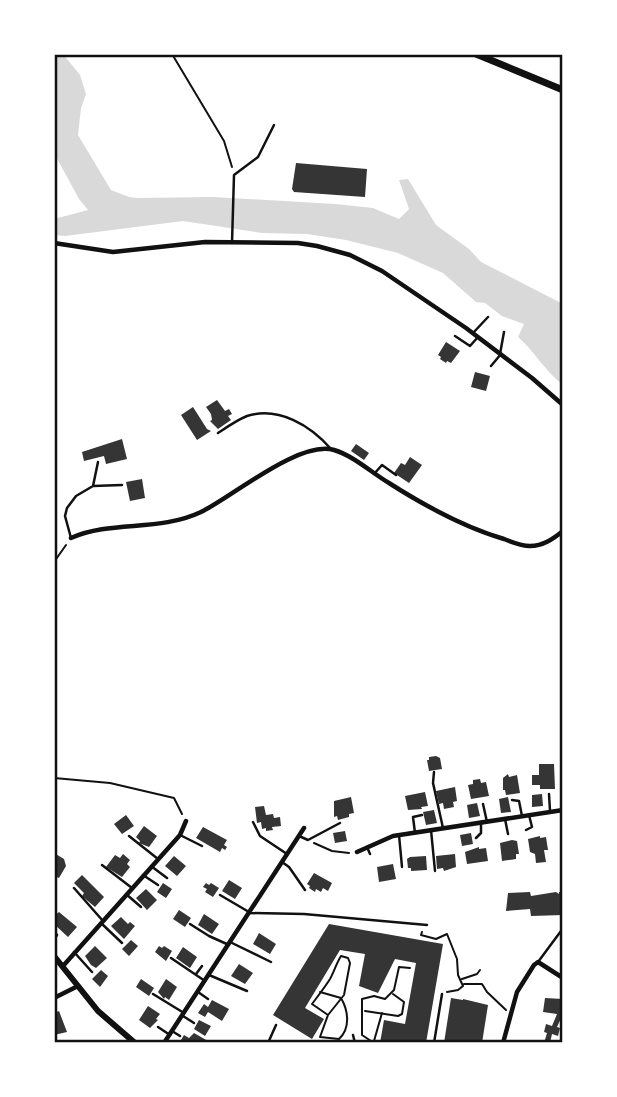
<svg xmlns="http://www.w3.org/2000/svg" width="617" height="1097" font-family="Quicksand,sans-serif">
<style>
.water{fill:#d9d9d9}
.building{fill:#353535}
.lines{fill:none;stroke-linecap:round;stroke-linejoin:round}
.path{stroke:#111;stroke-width:2}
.service{stroke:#111;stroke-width:2.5}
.minor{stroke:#111;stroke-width:4.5}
.secondary{stroke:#111;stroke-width:6}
.primary{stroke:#111;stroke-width:7}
.neatline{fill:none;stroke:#111;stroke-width:2.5}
</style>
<rect width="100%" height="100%" fill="#fff"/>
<!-- water -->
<path class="water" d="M54,54h9l17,21 6,19 -5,14 -3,27 33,55 18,7 9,1 75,-1 122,7 38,4 26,11 10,-10 -10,-29 9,-1 28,46 33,24 12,13 82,42v81c-18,-14 -28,-33 -45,-48l6,-13 -22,-8 -17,-13 -9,-1 -33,-29 -45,-20 -52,-13 -39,-6 -45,-1 -79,-12 -118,15 -11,-1v-16l34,-9 -9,-11 -25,-46z"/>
<!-- building -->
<path class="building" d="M296,163l71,6 -2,28 -71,-5 -2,-3z
M446,342l14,9 -9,12 -4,-2 -1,2 -6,-4 1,-2 -3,-2z
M475,372l15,4 -4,15 -15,-4z
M217,400l8,11 4,-2 3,5 -4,2 3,4 -13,9 -8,-8 2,-1 -1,-6 -5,-7z
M193,407l14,22 4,2 -14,9 -16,-25z
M122,439l5,20 -21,5 -2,-8 -20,5 -2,-9z
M356,444l13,9 -5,7 -13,-9z
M410,457l12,8 -13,18 -15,-10 7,-10 4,2z
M142,479l3,19 -15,3 -4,-19z
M436,756l4,2 2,11 -13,2 -2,-11h2v-3z
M539,764h15l1,25h-15v-4h-8v-10h7z
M508,774l1,3 8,-2 3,18 -14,2 -1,-5h-2v-12z
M480,779l1,4 5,-1 3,14 -18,3 -3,-14 5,-1v-4z
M455,787l2,14 -4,1 1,5 -10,2 -1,-6 -4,1 -3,-13z
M425,792l3,14 -7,1 1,2 -14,1 -3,-14z
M542,794l1,12 -11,1v-12z
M351,797l3,16 -5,1v3l-11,3 -1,-4 -3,1v-16z
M508,797l3,15 -10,1 -2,-14z
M477,803l3,13 -11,2 -2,-13z
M264,806l2,9 7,-1 1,4 6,-1 1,9 -9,1 1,3 -7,1v-3l-4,1 -1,-7 -4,1 -2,-16z
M434,810l3,13 -11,2 -3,-13z
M126,815l8,11 -12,8 -8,-10z
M144,826l13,10 -8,11 -10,-4 1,-2 -4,-4z
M203,827l24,13 -3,5 3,2 -2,3 -3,-2 -2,4 -24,-14z
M345,831l2,10 -12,2 -2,-10z
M471,833l2,11 -11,2 -2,-11z
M540,836v2l6,-1 2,13h-4l2,12 -10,1 -1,-9 -5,-2 -2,-13z
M512,840l5,1 2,13h-3v5l-14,2 -2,-18z
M479,847v2l7,-1 2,13 -21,3 -2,-12z
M54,853l10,6 2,7 -7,12 -5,-2z
M123,854l7,6 -3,4 3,3 -8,10 -16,-10 9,-12 5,3z
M455,854l1,13 -12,4 -1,-3 -6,1 -1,-13z
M174,856l12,10 -9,10 -12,-10z
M426,856l1,14 -16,1v-3h-3l-1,-9 3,-2z
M393,864l3,15 -17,3 -2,-15z
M314,873l18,10 -4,8 -5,-3 -2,4 -5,-3 -1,3 -6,-4 1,-2 -3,-2z
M82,875l22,22 -9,10 -13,-11 2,-3 -10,-10z
M229,880l13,8 -7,11 -13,-8z
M163,883l9,6 -6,9 -9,-6z
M206,883l3,2 2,-2 8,5 -6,9 -8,-5 2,-3 -4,-2z
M146,889l11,11 -10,10 -11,-12z
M530,892l1,4 25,-4 3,2v-2h4v23l-32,1 -1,-7 -24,2 2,-18z
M179,910l12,8 -6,9 -12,-8z
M59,912l18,15 -9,10 -14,-13v-8z
M204,914l15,10 -7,10 -14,-9z
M121,917l7,7 2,-2 5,4 -11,13 -13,-13z
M329,924l114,20 -17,99h-46l4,-23 21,4 11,-61 -21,-4 -17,34 -19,-7 6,-32 -25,-4 -35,58 19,11 -12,20 -39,-24z
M259,933l17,11 -6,10 -17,-10z
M131,940l7,6 -9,10 -7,-7z
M95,946l12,12 -11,10 -5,-3 -6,-9z
M159,946l3,2 2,-2 8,5 -6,10 -11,-9z
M183,947l14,10 -7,11 -14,-10z
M239,964l14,9 -8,11 -14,-8z
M101,970l7,6 -8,11 -8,-8z
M141,979l13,9 -5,8 -13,-9z
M166,979l11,8 -8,13 -4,-3 -1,2 -6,-7z
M451,998l12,2v-1l25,6 -6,38h-38z
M545,998l18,1v15l-6,13 3,1 -2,8 -6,-2 -2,9h-6l3,-10 -3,-1 2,-8 6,2 5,-12 -14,-2z
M212,1000l17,9 -7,12 -14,-9 -3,5 -7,-4 6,-9 4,3z
M148,1006l12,8 -4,5 2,1 -8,8 -11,-8z
M59,1011l8,21 -13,3v-22z
M199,1020l12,6 -6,10 -11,-7z
M194,1033l14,8 -1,2h-22l-4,-3 3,-5 5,3z"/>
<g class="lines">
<!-- path -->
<path class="path" d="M172,54l52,87 8,26
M54,562l12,-17
M54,778l56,5 64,15 8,16
M314,843l18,8 17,2
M422,932l-1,3 15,4 11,-5 10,25 1,16 5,11 -5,4 -11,2
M462,979l15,-5 3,-4
M464,984h18l5,8 19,18
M320,992l21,6c7,12 10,30 -2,41l-19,-2 8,-22 -16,-11c6,-8 13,-17 18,-25 4,-7 6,-15 11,-23l7,2 2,5 -6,32 -16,20
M365,1011l33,5 4,-2 2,-12 -11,-8
M382,1013l-8,28h-3l-9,-6v-36l12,-3 11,3 9,-9 5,-23 11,1"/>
<!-- service -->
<path class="service" d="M563,99v4
M232,243l2,-68 24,-18 16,-32
M473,333l15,-16
M455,336l15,10 8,-9
M500,354l4,-22
M491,366l10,-12
M218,433c9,-6 19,-13 29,-17 32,-10 64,10 84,33
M374,474l8,-9 14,10
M93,486l5,-24
M71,538l-6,-22 2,-8 9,-12 17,-10 29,-1
M434,772l-1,11 10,45
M549,794l1,17
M512,800l7,1 3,15
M483,804l4,18
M505,819l3,15
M253,822l7,14 27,18
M431,830l4,41
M526,830l6,-3 -3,-12
M415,833l-2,-16 9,-2
M180,835l22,11
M399,835l3,32
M129,836l29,23
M299,836l9,4 32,-17
M476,838l5,-5v-11
M367,847l3,7
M562,861h1
M282,862l7,5 16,23
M102,865l30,23
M151,866l16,12
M143,875l15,10
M74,888l29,33
M126,894l15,13
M220,895l29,17
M249,913l55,1 123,11
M101,923l21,20
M190,924l19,12 20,9
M54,932l3,3 -3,5
M230,942l41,20
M74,952l18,20
M171,958l34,23
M538,962l23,-31
M196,974l6,-8
M209,975l38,16
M198,992l10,7
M153,994l31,19
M183,1016l11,7
M158,1027l12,8
M172,1031l8,5
M353,1035l2,8
M268,1043l8,-18
M434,1043l8,-49"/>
<!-- minor -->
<path class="minor" d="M54,243l59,9 92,-10 93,1 19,3 33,9 32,16 84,57 66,50 31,27
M71,538c41,-18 88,-6 130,-26 31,-15 98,-72 133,-62 20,6 38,23 55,33 36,23 74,44 115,56 8,3 17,7 26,7 13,0 23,-7 33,-15
M357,852l36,-16 170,-26
M63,966l117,-131 6,-14
M54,998l24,-12
M164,1043l140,-215
M503,1043l14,-51 17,-27 4,-3 25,16"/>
<!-- secondary -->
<path class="secondary" d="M54,956l44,55 37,32"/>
<!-- primary -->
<path class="primary" d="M476,54l87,36"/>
</g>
<!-- border -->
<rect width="617" height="1097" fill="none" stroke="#ffffff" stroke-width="112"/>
<rect x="56" y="56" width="505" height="985" class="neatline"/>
</svg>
